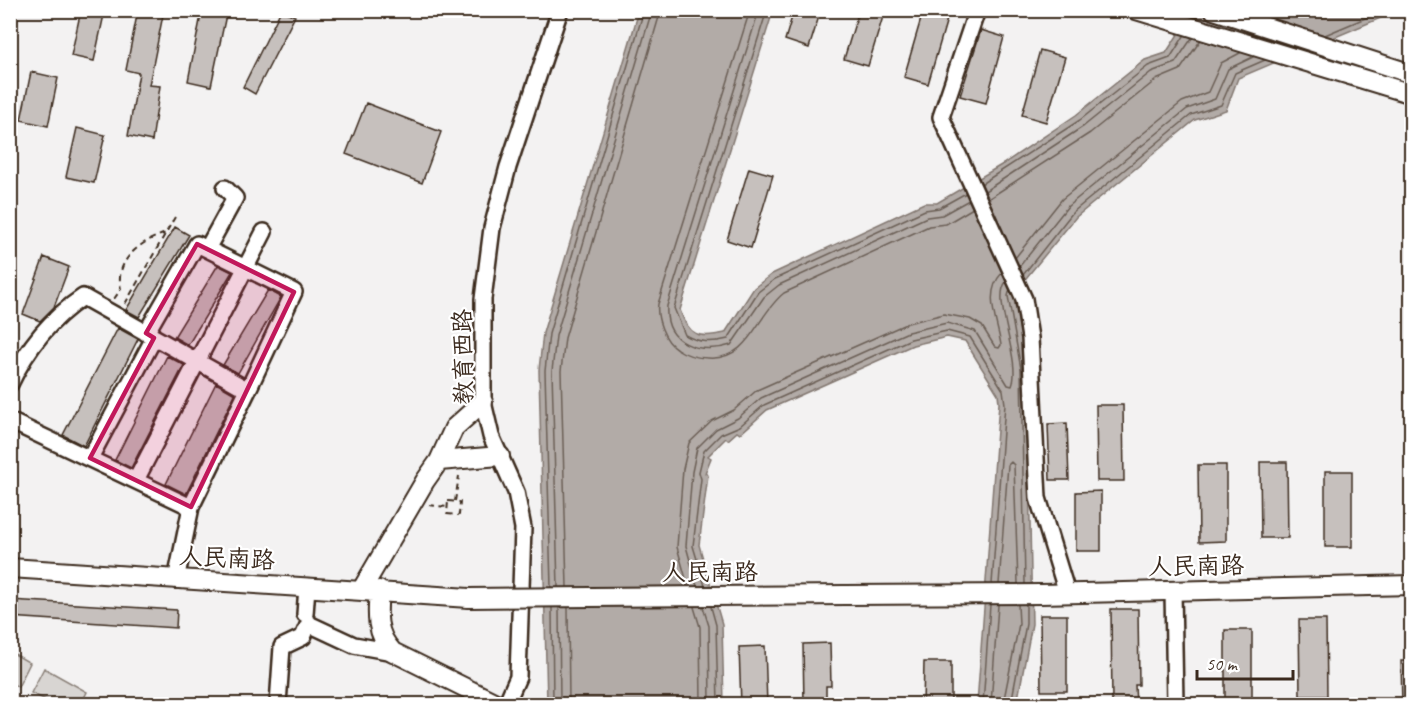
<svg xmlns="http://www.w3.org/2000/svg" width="1422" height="715" font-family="Caveat,'LXGW WenKai TC',sans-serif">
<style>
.green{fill:#d8d5d2;stroke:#8a8078;stroke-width:1.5}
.water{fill:#b2aba7;stroke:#827770;stroke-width:1.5}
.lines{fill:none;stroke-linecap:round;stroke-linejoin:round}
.shore{stroke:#6b5e55;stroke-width:1.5}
.building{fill:#c6c0bd;stroke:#3b2a1e;stroke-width:1.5}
.minor-casing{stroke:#3b2a1e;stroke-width:20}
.major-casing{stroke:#3b2a1e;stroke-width:22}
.path{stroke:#3b2a1e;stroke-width:2;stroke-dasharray:6 4.5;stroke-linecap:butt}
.minor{stroke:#fff;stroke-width:15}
.major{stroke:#fff;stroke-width:18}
.major-bridge-casing{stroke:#3b2a1e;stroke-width:22;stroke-linecap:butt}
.major-bridge{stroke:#fff;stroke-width:18}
.marked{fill:#c2185b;fill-opacity:0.2;stroke:#c2185b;stroke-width:4.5;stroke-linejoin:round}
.labels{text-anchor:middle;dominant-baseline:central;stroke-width:4.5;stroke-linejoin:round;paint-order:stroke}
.street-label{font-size:24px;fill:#3b2a1e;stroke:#fff}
</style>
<rect width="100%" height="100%" fill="#f3f2f2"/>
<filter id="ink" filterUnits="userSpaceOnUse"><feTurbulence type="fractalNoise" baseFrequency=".0167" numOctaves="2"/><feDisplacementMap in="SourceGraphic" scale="12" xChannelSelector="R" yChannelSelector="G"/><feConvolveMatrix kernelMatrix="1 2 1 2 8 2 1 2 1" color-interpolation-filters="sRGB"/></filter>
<g filter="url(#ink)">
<!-- green -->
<path class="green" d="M11,652l19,11 -12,24 -7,-4z
M44,668l43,24 -6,12h-27l-23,-11z"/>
<!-- water -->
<path class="water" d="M639,11h134l-93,299c9,26 18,29 45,23l29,-45 18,-14 152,-71h13l66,-39 73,-49 69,-55 21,-7 27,-42h204l-159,67 -12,32 -31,10 -119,97 -63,77 14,75 5,255 -15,80h-40l22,-301 -1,-9 -33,-53 -18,-4 -34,8 -146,65 -27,24 -3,-2 -9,8 -2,-2 -18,18 3,2 -6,15 3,2 -9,70 23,79 2,80h-177l-8,-334 4,-37z"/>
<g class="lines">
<!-- shore -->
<path class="shore" d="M750,10l-92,294c-2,14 6,37 19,45 10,7 19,9 31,9 42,3 48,-43 76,-65l145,-67 17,-2 27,-16
M759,10l-92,296c-3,39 34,49 64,39l33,-48 15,-12 148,-68 15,-2 27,-15
M767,10l-93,298 11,27c14,8 27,8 43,4l30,-47 17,-13 150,-69 14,-2 27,-15
M1325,35l59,-25
M981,184l99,-64 68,-54 22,-8 14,-22
M985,191l99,-65 67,-54 24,-9 17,-25
M988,199l102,-66 66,-53 24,-10 20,-29
M1015,258l47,-59 120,-97 26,-10 13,-29 19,-10
M1019,267l49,-61 119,-97 28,-10 13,-30 25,-12
M1023,275l50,-63 118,-97 30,-10 14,-32 30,-13
M1010,289l-2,7 13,73 4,215
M999,584l9,-119 3,-3 3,3 4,119
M688,586l-11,-39 6,-78 6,-26 23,-22 22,-11 23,-20 151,-67 36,-9 26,5 12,7 13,21 4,1 2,-3c-4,-25 -18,-52 1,-72
M697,586l-11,-40 6,-74 5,-24 19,-19 22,-11 23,-20 147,-66 39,-9 28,8 33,54 4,1c10,-26 -21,-87 -6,-104
M705,586l-12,-40 8,-67 -2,-7 5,-21 17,-17 19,-8 24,-21 147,-66 36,-8 23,6 33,53 2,14 -13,180
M551,587l-6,-216 4,-37 95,-324
M558,587l-6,-216 4,-35 96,-326
M567,587l-6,-216 4,-33 96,-328
M694,607l6,20 1,77
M703,607l6,19 1,78
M711,607l5,18 2,79
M552,608l1,96
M559,608l1,96
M568,608l1,96
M983,704l7,-99
M991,704l7,-99
M1003,704l16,-80 -1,-19
M1011,704l15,-80v-19"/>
</g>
<!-- building -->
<path class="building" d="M81,10h24l-11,51 -23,-5z
M138,10h26l-15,75 11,1 -8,55 -24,-5 11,-63 -13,-3z
M202,10h25l-16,76 -23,-5z
M281,10l14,6 -40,78 -12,-7z
M794,10h27l-12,38 -24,-8z
M859,10h26l-17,56 -24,-7z
M923,12l24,7 -19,65 -24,-7z
M981,30l23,7 -18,66 -26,-7z
M1040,50l25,7 -19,65 -24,-7z
M31,72l27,6 -10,48 -27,-6z
M366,103l75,29 -19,51 -76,-29z
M77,128l28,7 -11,48 -28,-6z
M749,168l24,7 -22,73 -24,-8z
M175,227l14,8 -50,82 -13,-7z
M44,257l25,10 -15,40 -14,14 -17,-7z
M218,265l14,7 -44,73 -14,-8z
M268,290l13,7 -43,76 -15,-8z
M118,328l20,11 -54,107 -21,-11z
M167,356l17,9 -53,103 -16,-8z
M216,383l19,11 -49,100 -20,-10z
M1096,405h27l1,76h-27z
M1067,423l2,57h-19l-2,-56z
M1260,462h27l1,76h-27z
M1198,465h28v76l-27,1z
M1325,471h27v76h-27z
M1101,491v60h-25v-59z
M10,600l167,10 -1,18 -166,-11z
M1111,609h27l1,76h-4l1,20h-24z
M1040,615h27v76h-26z
M1299,620h27l1,76h-27z
M1225,630h27v75h-27z
M830,643l1,43h-5v19h-22l-1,-61z
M765,646l2,59h-26l-2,-58z
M1401,661h11v44h-10z
M924,662h27v43h-28z"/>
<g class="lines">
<!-- minor casing -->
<g class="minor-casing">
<path id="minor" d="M977,10l-36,107 83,182 6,39 8,160 29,95
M207,249l28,-51 -10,-10
M146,333l51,-89 97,48 -46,98
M10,384c17,-36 40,-65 73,-87l165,93 -57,117 -15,73
M10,421l181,86
M90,458l64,-120
M136,480l128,-248
M1173,591l2,113
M305,614l2,-27
M309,624l45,21 39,7
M278,704l4,-57 21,-10 6,-14
M506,704l12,-27 5,-149 -7,-36 -25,-56 -8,-34v-103l9,-71 16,-61 52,-157"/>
</g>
<!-- major casing -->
<g class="major-casing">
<path id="major" d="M1136,10l276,84
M1214,10l198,64
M439,461l15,-33 29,-26
M10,568l459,30
M362,589l63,-108 14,-20 61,-5
M379,590c-2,23 -4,44 14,62l105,52
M845,595l196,-1 371,-9"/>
</g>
<!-- path -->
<path class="path" d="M114,299l7,-10c-7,-29 20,-48 45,-56
M125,304l50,-87
M448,501l12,1 -1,13 -12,-1z
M455,501l4,-25
M429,505l18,2"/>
<!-- minor -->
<use href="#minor" class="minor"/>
<!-- major -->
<use href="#major" class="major"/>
<!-- major-bridge casing -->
<g class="major-bridge-casing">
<path id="major-bridge" d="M469,598l376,-3"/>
</g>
<!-- major-bridge -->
<use href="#major-bridge" class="major-bridge"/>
</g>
</g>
<!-- marked area -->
<path class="marked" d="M197,244l97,48 -103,215 -101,-49 64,-120 -8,-5z"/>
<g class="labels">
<!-- street labels -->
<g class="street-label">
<text transform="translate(463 357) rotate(-91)">教育西路</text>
<text transform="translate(227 558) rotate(3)">人民南路</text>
<text transform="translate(1196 566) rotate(-1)">人民南路</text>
<text x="710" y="572">人民南路</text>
</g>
</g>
<!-- margin -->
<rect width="1422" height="715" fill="none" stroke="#fff" stroke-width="36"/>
<rect x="18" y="18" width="1386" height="679" fill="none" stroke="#3b2a1e" stroke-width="2" filter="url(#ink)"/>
<!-- scale -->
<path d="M1197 670v9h96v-9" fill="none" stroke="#3b2a1e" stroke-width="3"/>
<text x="1206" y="670" font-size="18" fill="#3b2a1e" stroke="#ffffff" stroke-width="4.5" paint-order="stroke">50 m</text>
</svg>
